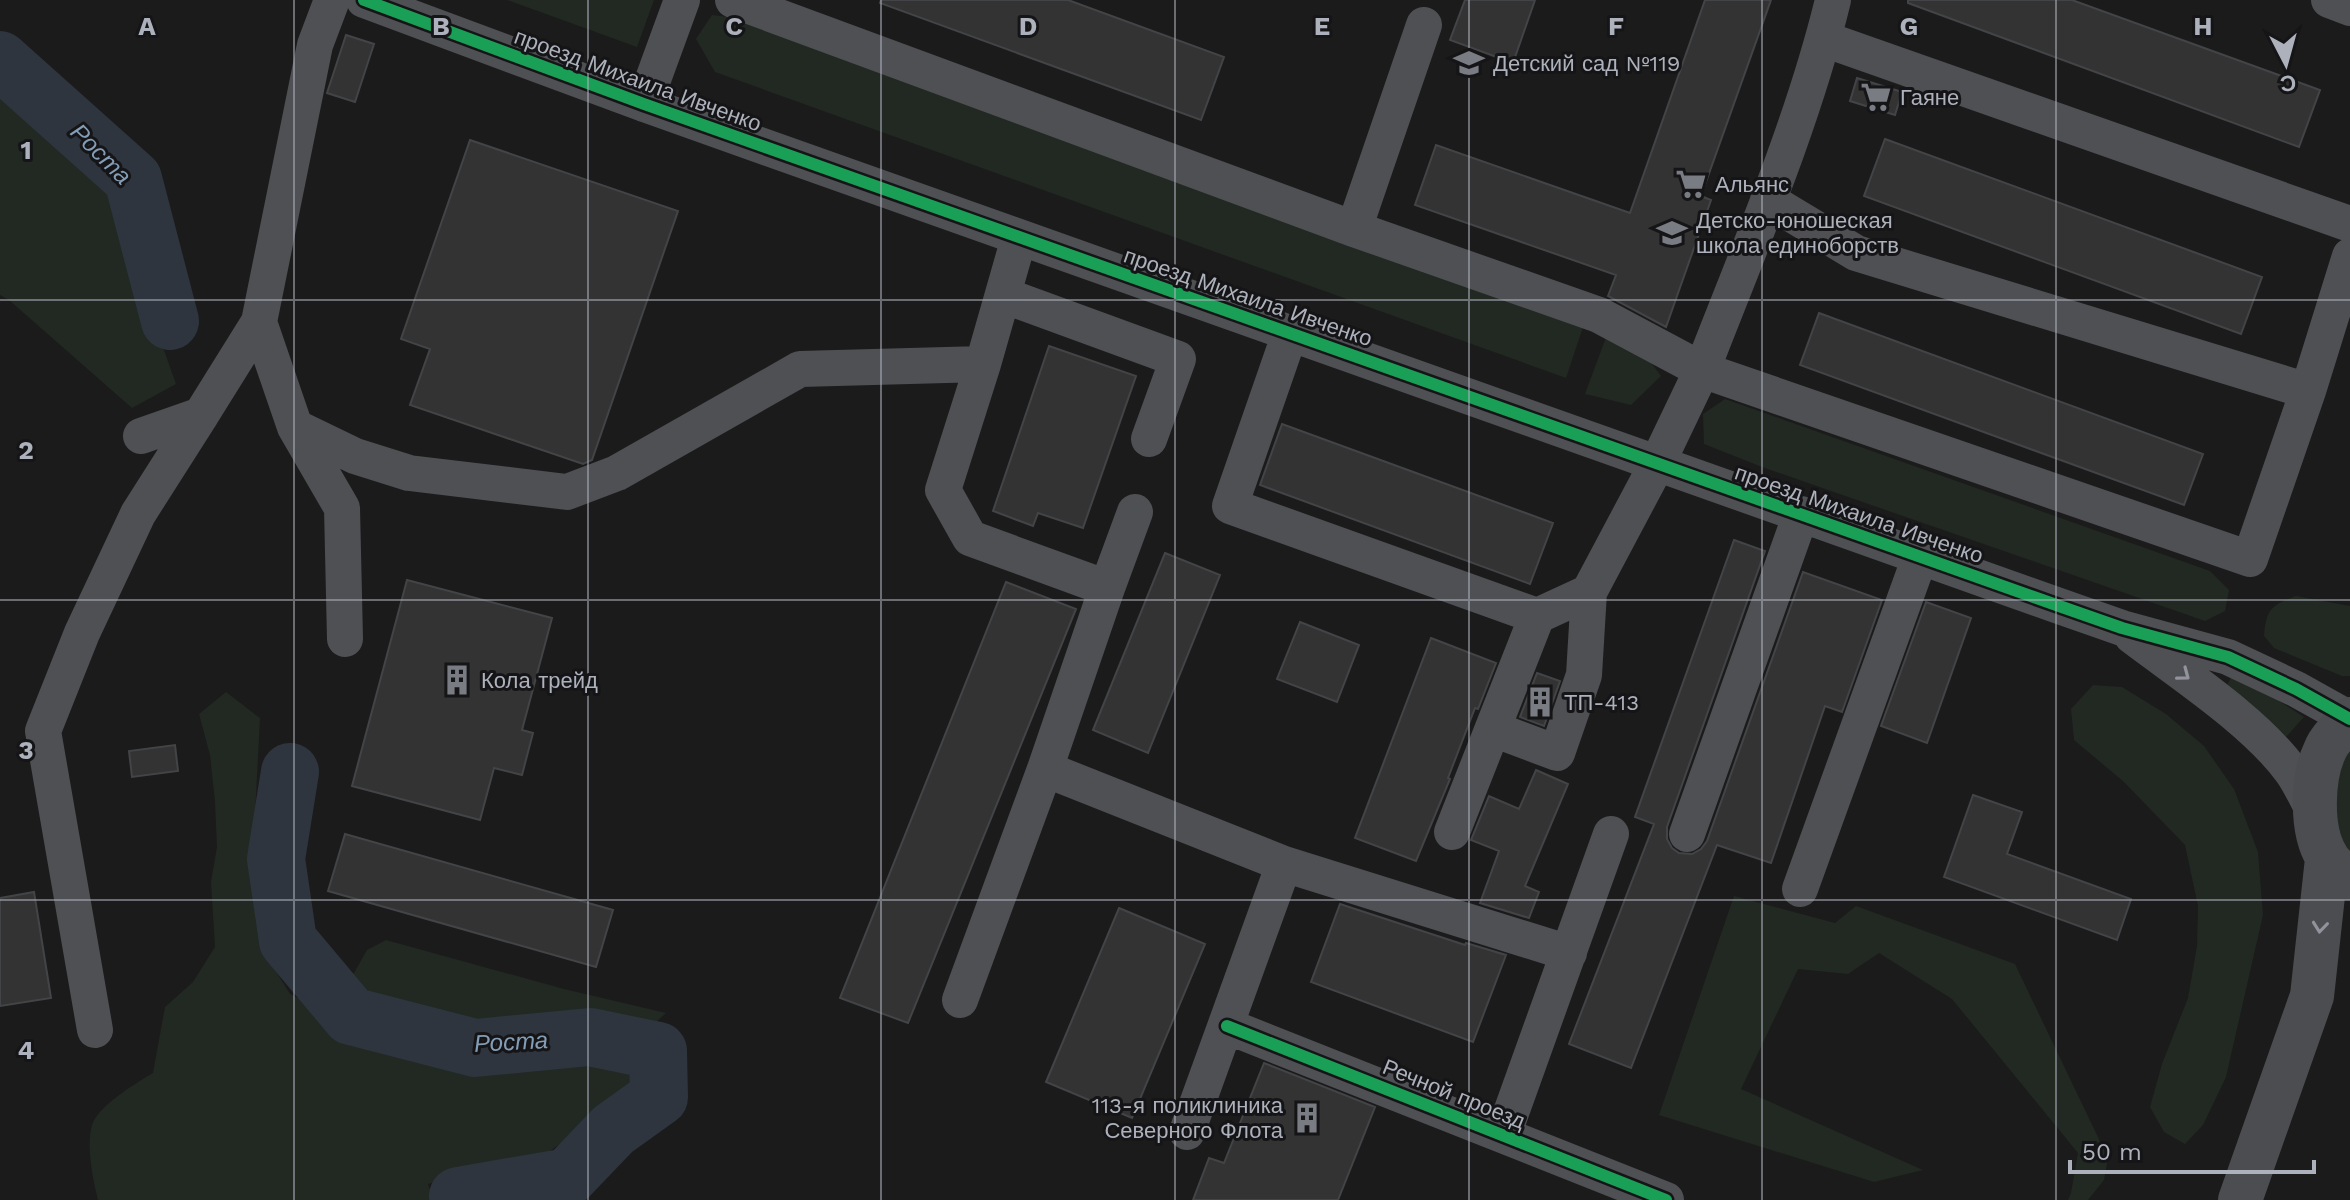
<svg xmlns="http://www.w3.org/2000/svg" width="2350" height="1200" font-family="'Work Sans',sans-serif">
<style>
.green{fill:#212922}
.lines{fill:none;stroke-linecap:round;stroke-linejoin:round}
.river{stroke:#2e353e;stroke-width:58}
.building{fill:#333;stroke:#434447;stroke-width:2}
.minor{stroke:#4f5054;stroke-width:36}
.major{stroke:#4c4d50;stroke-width:44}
.cycleway-casing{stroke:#151517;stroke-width:17}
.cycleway{stroke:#1a9f57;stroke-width:12}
.oneway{stroke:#91949d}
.oneway2{stroke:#90939c}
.grid{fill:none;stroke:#adb1bc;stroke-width:2;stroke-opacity:0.55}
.labels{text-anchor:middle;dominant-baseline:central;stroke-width:6;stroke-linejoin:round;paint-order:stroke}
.poi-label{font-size:22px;fill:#adb1bc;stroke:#151517;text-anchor:start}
.street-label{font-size:22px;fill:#adb1bc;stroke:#151517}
.water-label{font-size:24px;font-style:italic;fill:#849db6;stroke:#151517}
.grid-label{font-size:26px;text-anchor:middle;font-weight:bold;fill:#adb1bc;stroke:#151517;stroke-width:6;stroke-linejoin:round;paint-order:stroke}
</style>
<rect width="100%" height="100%" fill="#1b1b1b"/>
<!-- green -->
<path class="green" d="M507,0h147l-17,47z
M712,15l24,3 849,303 -19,57 -851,-306 -19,-33z
M0,65l94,77 47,143 35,99 -44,24 -123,-108 -9,-5z
M1608,332l33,17 20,27 -30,29 -46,-11z
M1725,399l485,172 19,19 -4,21 -20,10 -443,-154 -58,-23 -1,-30z
M2296,596l54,10v70h-8l-68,-28 -10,-12c2,-27 8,-31 32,-40z
M2234,672l70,45 -19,21 -60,-49z
M2093,685l29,2 44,27 38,32 30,43 24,63 5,63 -37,162 -23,48 -18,19 -21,-12 -14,-25 12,-43 26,-66 9,-52 1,-40 -13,-61 -61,-63 -50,-42 -3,-31z
M226,692l34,26 -7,136 3,69 9,31 25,40 22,11 18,-5 19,-18 18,-32 19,-10 178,49 102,24 -59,54 34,3 -33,39 -58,42 -122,33 5,16h-335c-5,-21 -12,-53 -6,-75 6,-19 44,-42 61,-52l12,-66 28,-25 22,-35 -4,-65 6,-35 -2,-45 -5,-47 -11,-41z
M2350,744v112l-15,-31v-58z
M1734,896l101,27 21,-17 159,58 93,194 -4,22 -16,20h-20l3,-7 7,-40 -126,-154 -73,-46 -31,21 -50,-5 -57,120 182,81 -49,12 -215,-67z"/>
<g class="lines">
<!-- river -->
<path class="river" d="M0,60l133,119 37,142
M290,772l-14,87 12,82 63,75 124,32 115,-11 68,14 1,46 -46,33 -45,47 -110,19 1,4"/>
</g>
<!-- building -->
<path class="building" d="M881,0h187l156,57 -23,63 -321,-117z
M1465,0h70l-22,63 -63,-23z
M1705,0h66l-70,196 10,4 -45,127 -58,-31 8,-21 -201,-70 21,-60 194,68z
M1908,0h164l248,90 -21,57 -391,-144z
M346,35l28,9 -19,58 -28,-9z
M1857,78l45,14 -7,23 -45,-14z
M1885,139l377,138 -21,57 -377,-138z
M470,140l208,71 -86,249 -9,4 -173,-59 20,-56 -29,-10z
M1819,313l384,141 -19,51 -384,-140z
M1049,346l87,30 -53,152 -45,-15 -5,13 -40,-15z
M1282,424l271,99 -23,61 -270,-99z
M1734,540l31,11 -98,276v12l5,9 7,5 13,1 9,-5 6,-8 96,-269 79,28 -40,112 -17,-6 -54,157 -54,-18 -86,223 -62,-24 85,-220 -19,-7z
M1165,553l55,22 -72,178 -55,-23z
M407,580l145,38 -30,112 11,3 -11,42 -28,-7 -14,52 -128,-34z
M1006,582l70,27 -168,414 -68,-25z
M1926,602l45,16 -44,125 -46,-17z
M1300,622l59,23 -22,57 -60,-23z
M1431,638l65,25 -18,46 -3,-1 -27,70 2,1 -34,82 -61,-23z
M1537,673l23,8 -16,45 -24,-9z
M175,745l3,26 -46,6 -3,-26z
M1536,770l32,14 -43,102 14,6 -10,26 -49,-15 19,-52 -28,-11 18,-44 30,13z
M1973,795l49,17 -15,42 124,45 -14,41 -173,-63z
M345,834l268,76 -17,57 -268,-76z
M34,892l17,106 -51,8v-108z
M1340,904l125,41 1,-2 40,12 -33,87 -162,-60z
M1119,908l86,36 -73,174 -86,-36z
M1264,1063l111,44 -37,93h-145l16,-42 15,5z"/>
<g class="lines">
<!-- minor -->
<path class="minor" d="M332,0l-17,45 -56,277 36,105 47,81 3,131
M364,0l280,104 1418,503 60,21 106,29 68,32 54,30
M733,0l621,229 245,86 103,55 -45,94 -68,128 -52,24 -85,216
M1833,0c-30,124 -85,251 -131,370l548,189 58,-168 42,-135
M2329,0l21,8
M1824,39l526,185
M644,104l38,-104
M1768,200l88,53 452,138
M1354,229l70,-204
M1003,295l175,64 -29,80
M1290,333l-60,173 307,110
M295,427l60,29 54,17 158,19 50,-19 183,-104 183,-5 36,-126
M141,436l60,-21 58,-93
M1107,588l28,-76
M2132,636c50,38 124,86 160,136 9,13 16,29 24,43
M1493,729l64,24 27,-78 5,-83
M1045,769l239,95 -97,268
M1687,834l114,-320
M1284,864l285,89
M1800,889l120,-332
M960,1000l85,-231 62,-181 -137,-50 -27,-48 40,-126
M1227,1026l439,174
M95,1030l-52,-299 39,-98 56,-119 63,-99
M1503,1135l108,-301"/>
<!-- major -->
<path class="major" d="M2349,878c-7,-5 -18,-13 -22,-21 -17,-27 -15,-81 -1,-109 5,-11 16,-20 24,-29
M2240,1200l72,-204 15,-137"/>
<!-- cycleway casing -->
<g class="cycleway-casing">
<path id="cycleway" d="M364,0l280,104 1418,503 60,21 106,29 68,32 54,30
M1227,1026l439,174"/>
</g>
<!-- cycleway -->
<use href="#cycleway" class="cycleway"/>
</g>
<!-- one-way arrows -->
<defs><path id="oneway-chevron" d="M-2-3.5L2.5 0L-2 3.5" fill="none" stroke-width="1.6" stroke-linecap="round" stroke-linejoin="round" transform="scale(2)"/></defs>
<use class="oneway" href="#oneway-chevron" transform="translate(2184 675) rotate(37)"/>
<use class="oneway2" href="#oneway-chevron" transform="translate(2320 927) rotate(96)"/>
<!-- grid -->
<path class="grid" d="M294,0v1200M588,0v1200M881,0v1200M1175,0v1200M1469,0v1200M1762,0v1200M2056,0v1200M0,300h2350M0,600h2350M0,900h2350"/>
<!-- icons -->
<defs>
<g id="school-bare" transform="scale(2.4)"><path d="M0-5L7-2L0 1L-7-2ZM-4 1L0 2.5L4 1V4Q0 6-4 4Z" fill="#7a7c84" stroke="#151517" stroke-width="2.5" paint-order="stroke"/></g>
<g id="supermarket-bare" transform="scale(2.4)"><path d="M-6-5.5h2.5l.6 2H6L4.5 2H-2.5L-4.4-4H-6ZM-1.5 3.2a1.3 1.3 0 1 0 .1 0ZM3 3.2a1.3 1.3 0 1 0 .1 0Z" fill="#7a7c84" stroke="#151517" stroke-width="2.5" paint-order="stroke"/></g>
<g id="building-bare" transform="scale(2.4)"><path d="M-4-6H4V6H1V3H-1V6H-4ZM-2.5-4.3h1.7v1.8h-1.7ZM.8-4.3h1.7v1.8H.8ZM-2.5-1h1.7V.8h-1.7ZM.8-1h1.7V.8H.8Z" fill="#7a7c84" stroke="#151517" stroke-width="2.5" paint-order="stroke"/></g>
</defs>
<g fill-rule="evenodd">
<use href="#school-bare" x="1469" y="63"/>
<use href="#supermarket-bare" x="1876" y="97"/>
<use href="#supermarket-bare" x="1691" y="184"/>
<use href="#school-bare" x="1672" y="233"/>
<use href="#building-bare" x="457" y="680"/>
<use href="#building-bare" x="1540" y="702"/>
<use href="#building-bare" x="1307" y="1118"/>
</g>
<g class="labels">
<!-- poi labels -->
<g class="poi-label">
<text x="1493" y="63">Детский сад №119</text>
<text x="1900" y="97">Гаяне</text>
<text x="1715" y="184">Альянс</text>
<text x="1696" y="220">Детско-юношеская<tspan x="1696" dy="25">школа единоборств</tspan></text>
<text x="481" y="680">Кола трейд</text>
<text x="1564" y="702">ТП-413</text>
<text x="1283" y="1105" text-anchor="end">113-я поликлиника<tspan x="1283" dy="25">Северного Флота</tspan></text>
</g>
<!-- street labels -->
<g class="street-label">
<text transform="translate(638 80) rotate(20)">проезд Михаила Ивченко</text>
<text transform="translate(1248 297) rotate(19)">проезд Михаила Ивченко</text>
<text transform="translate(1859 514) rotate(19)">проезд Михаила Ивченко</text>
<text transform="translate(1454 1094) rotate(22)">Речной проезд</text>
</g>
<!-- water labels -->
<g class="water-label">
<text transform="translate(101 154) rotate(45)">Роста</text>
<text transform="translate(511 1042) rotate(-3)">Роста</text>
</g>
</g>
<g class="grid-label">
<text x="147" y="35">A</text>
<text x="441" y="35">B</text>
<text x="734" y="35">C</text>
<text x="1028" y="35">D</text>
<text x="1322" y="35">E</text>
<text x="1616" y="35">F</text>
<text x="1909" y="35">G</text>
<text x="2203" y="35">H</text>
<text x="26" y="159">1</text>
<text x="26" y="459">2</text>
<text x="26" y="759">3</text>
<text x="26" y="1059">4</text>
</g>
<!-- north arrow -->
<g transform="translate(2286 64) rotate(174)" stroke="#151517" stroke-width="6" paint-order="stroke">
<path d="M0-6L14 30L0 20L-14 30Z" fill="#adb1bc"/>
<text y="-12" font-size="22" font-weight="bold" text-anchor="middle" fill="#adb1bc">С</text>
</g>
<!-- scale -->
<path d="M2070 1160v12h244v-12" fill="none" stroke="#adb1bc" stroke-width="4"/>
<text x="2082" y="1160" font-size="24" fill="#adb1bc" stroke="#151517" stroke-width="6" paint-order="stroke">50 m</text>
</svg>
